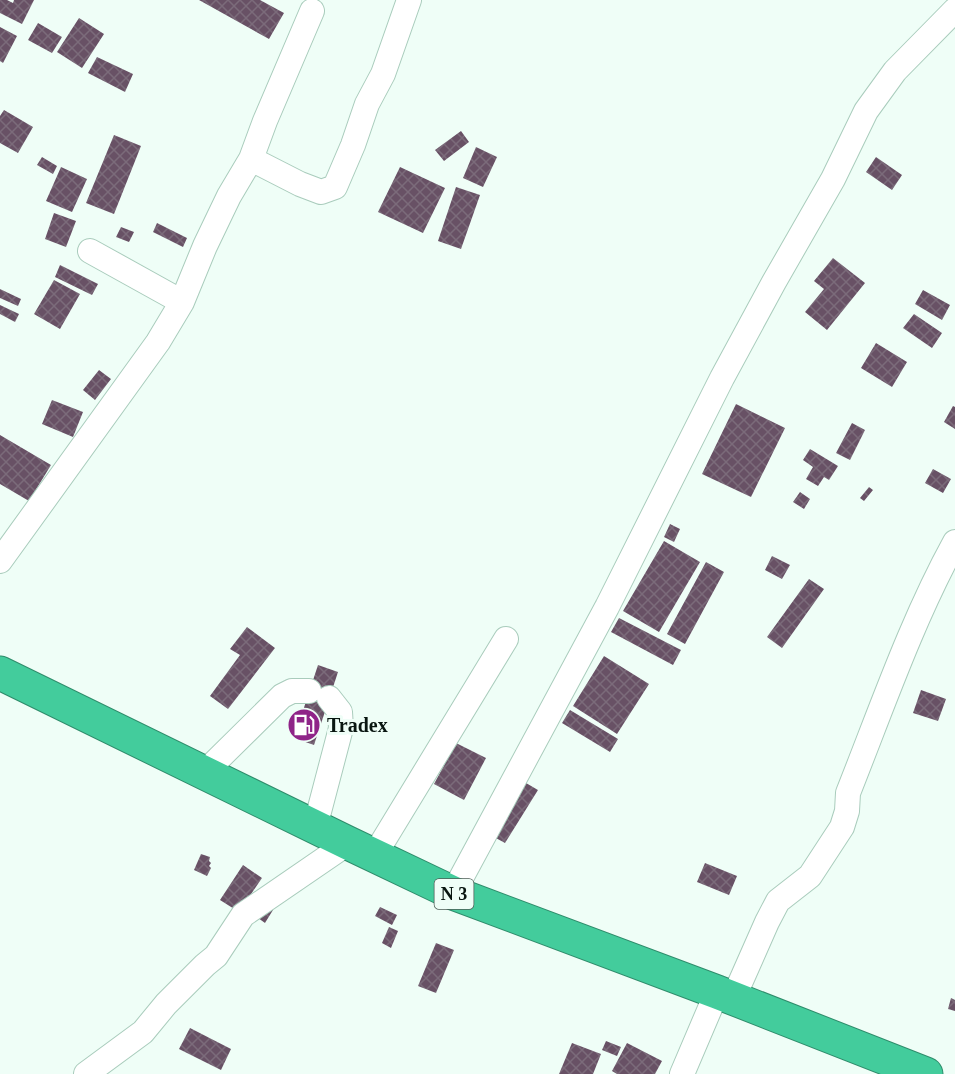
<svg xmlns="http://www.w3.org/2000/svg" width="955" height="1074" font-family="Georgia,serif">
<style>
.building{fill:url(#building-cross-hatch)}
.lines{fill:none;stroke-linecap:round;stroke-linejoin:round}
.minor-casing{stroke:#a9ccbc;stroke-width:26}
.highway-casing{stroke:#2f8c6b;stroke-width:35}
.minor{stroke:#fff;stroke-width:24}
.highway{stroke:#43cc9c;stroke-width:33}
.labels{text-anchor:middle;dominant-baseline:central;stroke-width:6;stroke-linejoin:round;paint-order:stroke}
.shield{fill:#effef7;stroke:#4e5c56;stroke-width:1.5}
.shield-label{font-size:18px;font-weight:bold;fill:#091611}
.poi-label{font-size:20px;font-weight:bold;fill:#091611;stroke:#effef7;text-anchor:start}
</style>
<defs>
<pattern id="building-cross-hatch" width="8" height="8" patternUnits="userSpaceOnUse" patternTransform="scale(1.5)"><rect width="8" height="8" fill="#685165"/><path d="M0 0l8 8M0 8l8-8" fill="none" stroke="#7b6b7a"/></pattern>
</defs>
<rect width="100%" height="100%" fill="#effef7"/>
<!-- building -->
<path class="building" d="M0,0h7l6,3 1,-3h20l-12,24 -22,-11z
M199,0h61l24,13 -15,26z
M79,18l25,16 -22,34 -25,-16z
M38,23l24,14 -10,16 -24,-13z
M0,27l17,9 -14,27 -3,-2z
M97,57l36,17 -8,18 -37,-19z
M4,110l29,17 -15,26 -18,-10v-27z
M461,131l8,11 -25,19 -9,-11z
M114,135l27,11 -27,68 -28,-11z
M476,147l21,10 -14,30 -20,-9z
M42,157l15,9 -4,8 -16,-9z
M876,157l26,18 -10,15 -26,-18z
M61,167l26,12 -15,33 -26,-11z
M400,167l45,21 -22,45 -45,-21z
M456,187l24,8 -19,54 -23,-8z
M54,213l22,8 -10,26 -21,-8z
M157,223l30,15 -4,9 -30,-15z
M121,227l13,5 -5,10 -13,-5z
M833,258l32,25 -38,47 -22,-18 19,-23 -10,-8z
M60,265l38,19 -6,11 -37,-18z
M54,280l26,14 -20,35 -26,-15z
M0,289l21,10 -3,7 -18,-8z
M923,290l27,15 -8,15 -27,-16z
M0,305l19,9 -4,8 -15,-8z
M914,314l28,19 -10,15 -29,-20z
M876,343l31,19 -15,25 -31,-19z
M99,370l12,9 -16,21 -12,-10z
M52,400l31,12 -10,25 -31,-13z
M736,404l49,24 -34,69 -49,-23z
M953,406l2,1v22l-11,-7z
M852,423l13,7 -15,30 -14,-7z
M0,435l51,30 -22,36 -29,-17z
M810,449l28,17 -9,14 -5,-3 -6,9 -12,-7 7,-12 -10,-7z
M933,469l18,10 -8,14 -18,-10z
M869,487l4,3 -9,11 -4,-3z
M800,492l10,7 -6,10 -11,-7z
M670,524l10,5 -6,13 -10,-5z
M664,541l36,21 -41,70 -36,-21z
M772,556l18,9 -8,14 -17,-9z
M706,562l18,10 -39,72 -18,-10z
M809,579l15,10 -42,59 -15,-11z
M619,618l62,32 -8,15 -62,-33z
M247,627l28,21 -47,61 -18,-13 30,-41 -10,-6z
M604,656l45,28 -32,50 -44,-28z
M318,665l20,7 -24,73 -20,-7z
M921,690l25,9 -8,22 -25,-8z
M570,710l48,29 -8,13 -48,-29z
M456,743l30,15 -22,42 -30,-16z
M526,783l12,7 -33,53 -11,-6z
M201,854l9,3 -1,4 2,2 -2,3 2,2 -4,8 -13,-6z
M705,863l32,13 -8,19 -32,-13z
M243,865l19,13 -23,34 -19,-12z
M267,905l6,5 -8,13 -7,-5z
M380,907l17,8 -5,10 -17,-9z
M389,927l9,4 -7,17 -9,-5z
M436,943l18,7 -18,43 -18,-7z
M951,998l4,2v11l-7,-2z
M190,1028l41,21 -10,21 -42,-21z
M606,1041l15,6 -4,9 -15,-6z
M572,1043l29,11 -8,20h-34z
M627,1043l35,18 -7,13h-38l-5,-3z"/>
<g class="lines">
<!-- minor casing -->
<g class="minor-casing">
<path id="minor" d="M251,159l49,25 21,8 14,-5 18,-42 14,-41 16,-30 26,-74
M90,251l92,51
M0,561l158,-219 24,-40 23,-56 24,-50 22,-37 14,-38 47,-110
M204,773l78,-77 10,-5h17
M315,827l26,-99 -1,-16 -11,-14
M374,856l132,-217
M453,893l154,-286 115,-229 52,-96 59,-103 33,-68 29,-40 60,-61
M733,999l34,-77 11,-21 32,-25 32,-49 5,-16 1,-18c33,-83 64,-173 107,-251
M86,1074l57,-42 23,-28 39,-39 11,-9 27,-41 105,-72
M682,1074l35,-82"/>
</g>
<!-- highway casing -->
<g class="highway-casing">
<path id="highway" d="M0,673l348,170 105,50 264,99 209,82"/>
</g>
<!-- minor -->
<use href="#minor" class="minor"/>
<!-- highway -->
<use href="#highway" class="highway"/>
</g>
<!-- icons -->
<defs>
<g id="fuel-disc" transform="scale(1.725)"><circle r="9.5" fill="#8f2488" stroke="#effef7"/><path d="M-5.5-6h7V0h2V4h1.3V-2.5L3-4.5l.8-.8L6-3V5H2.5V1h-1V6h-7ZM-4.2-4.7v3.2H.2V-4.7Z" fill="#fff"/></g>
</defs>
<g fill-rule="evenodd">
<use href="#fuel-disc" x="304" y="725"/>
</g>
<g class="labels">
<!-- shield labels -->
<rect class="shield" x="434.5" y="879" width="39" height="30" rx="4.5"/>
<g class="shield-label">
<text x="454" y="894">N 3</text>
</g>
<!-- poi labels -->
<g class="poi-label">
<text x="327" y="725">Tradex</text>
</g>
</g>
</svg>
